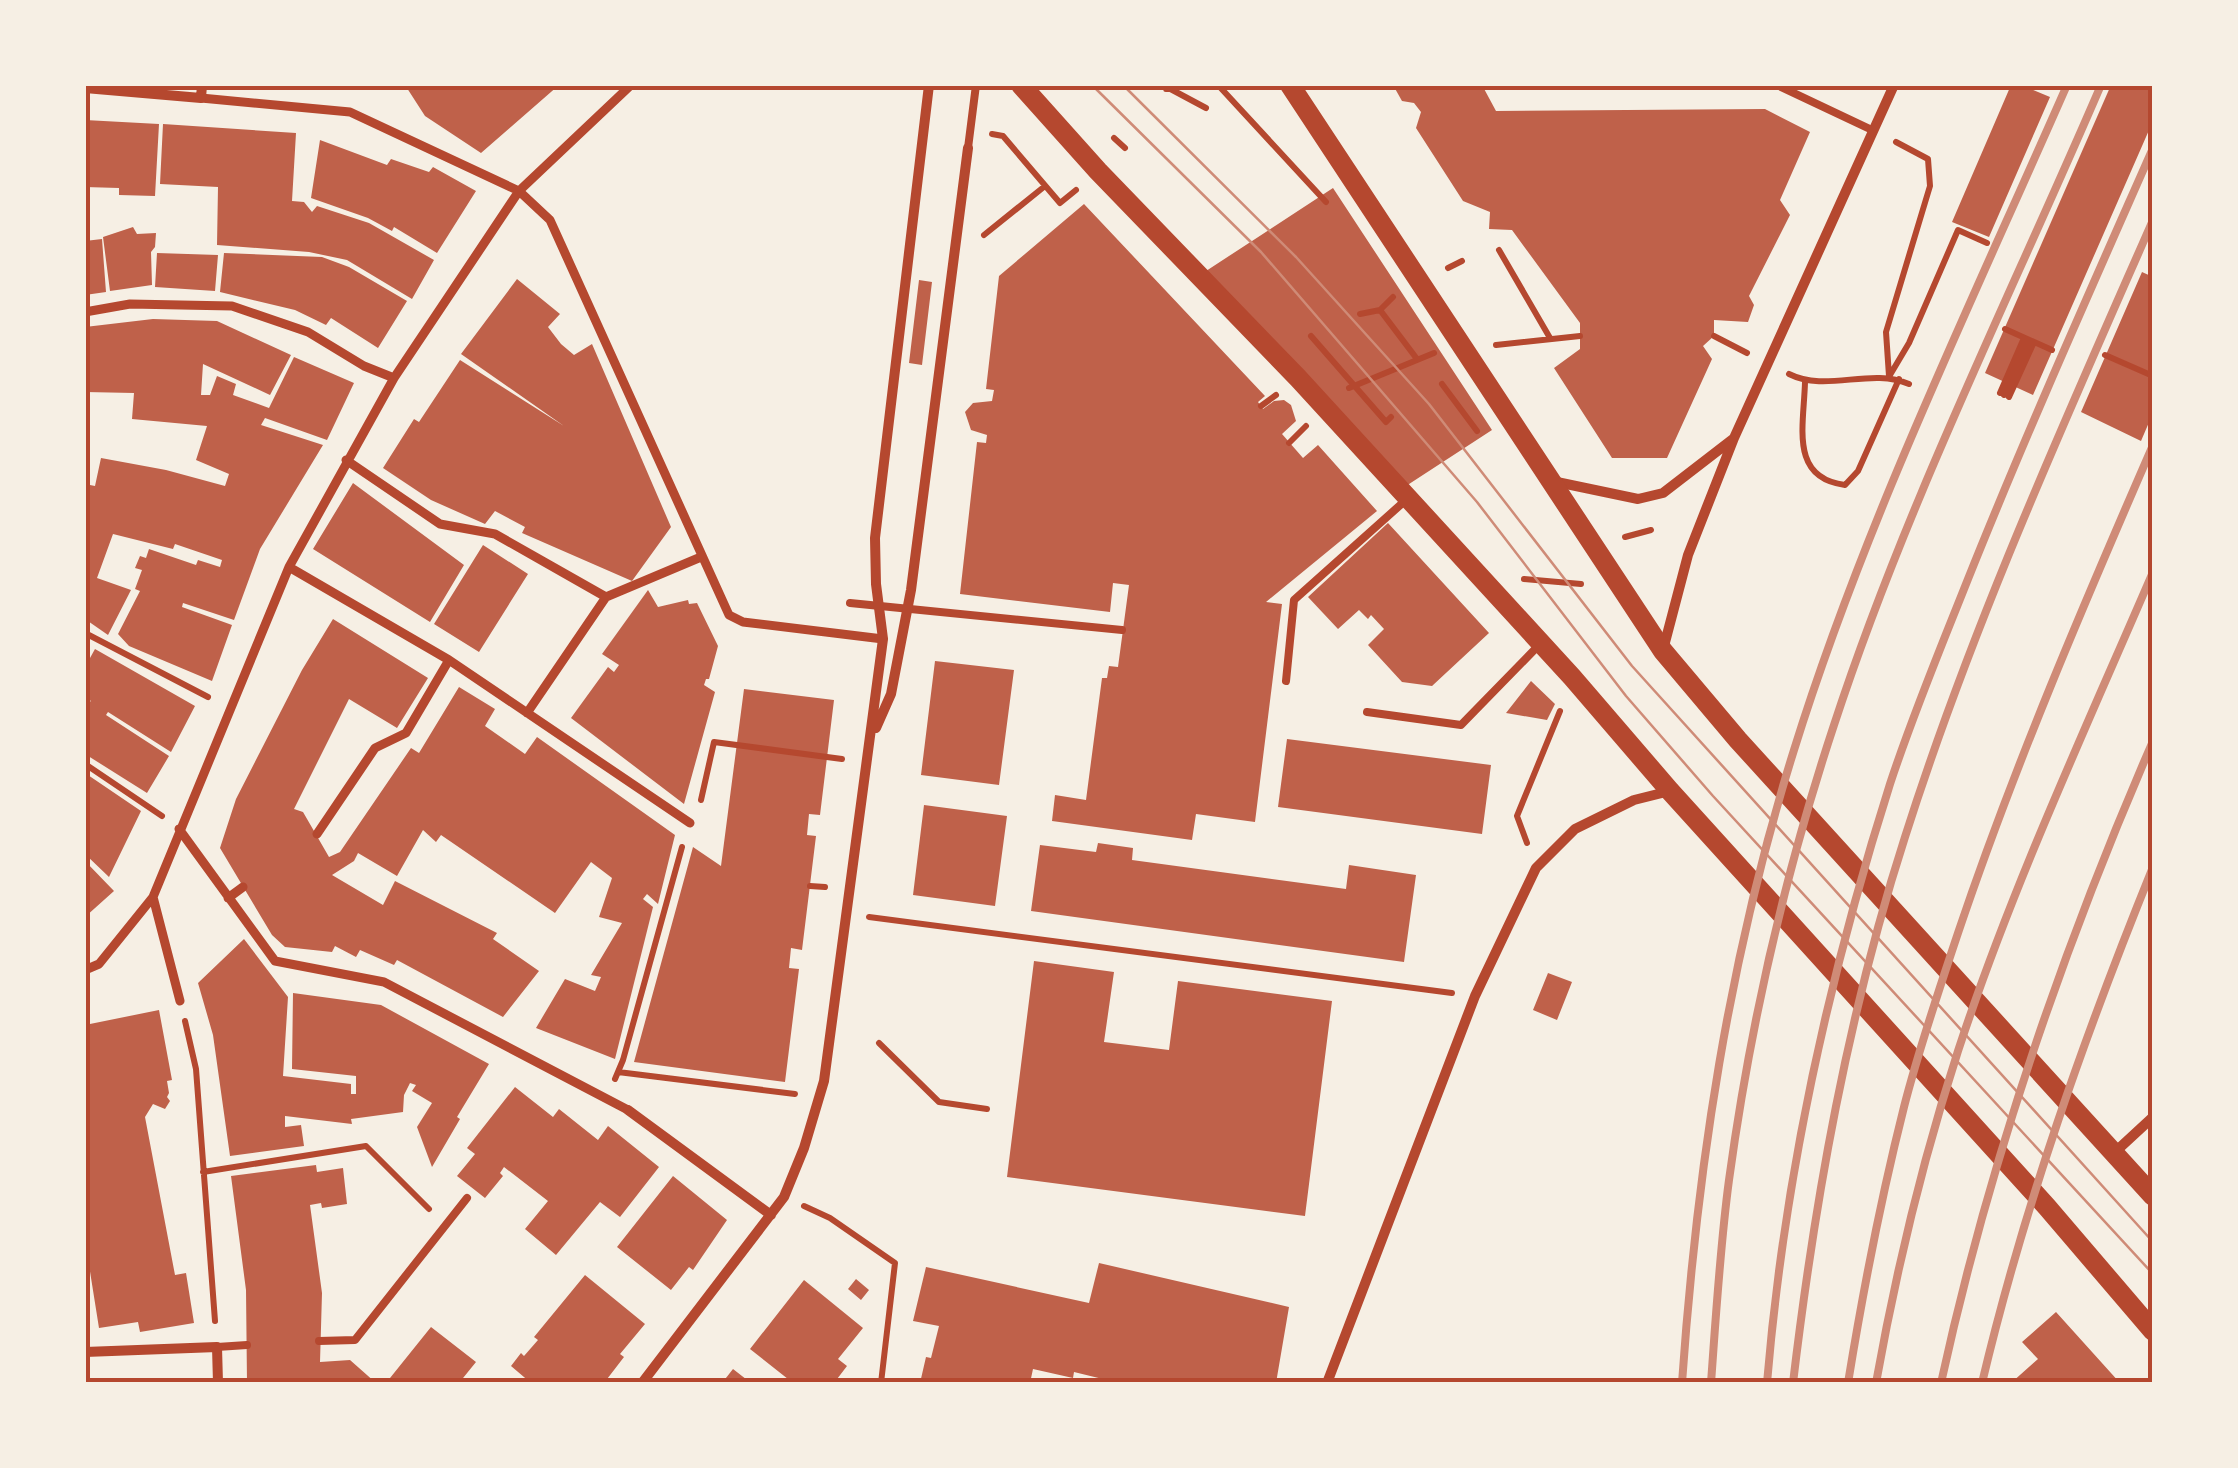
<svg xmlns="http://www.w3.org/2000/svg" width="2238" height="1468" font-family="'IBM Plex Serif',serif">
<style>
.building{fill:#bf614a}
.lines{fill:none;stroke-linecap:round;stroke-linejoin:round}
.path{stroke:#b5482f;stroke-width:6}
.service{stroke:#b5482f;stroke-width:8}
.pedestrian{stroke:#b5482f;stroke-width:9}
.minor{stroke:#b5482f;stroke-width:10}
.secondary{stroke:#b5482f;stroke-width:20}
.tram{stroke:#cf8b77;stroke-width:2.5}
.rail{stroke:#cf8b77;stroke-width:8}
.neatline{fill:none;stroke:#b5482f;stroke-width:4}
</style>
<rect width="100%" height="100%" fill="#f6efe4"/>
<!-- building -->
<path class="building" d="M405,85h154l-78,68 -56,-37z
M1393,85h89l14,26 269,-2 45,23 -30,68 10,15 -41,81 5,9 -6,17 -34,-2v16l-11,10 9,13 -45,99h-55l-58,-90 26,-19v-26l-68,-93 -23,-1 1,-17 -27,-11 -47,-73 5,-16 -7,-9 -12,-2z
M2011,85h10l29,12 -61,140 -37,-15z
M2111,85h42v36l-120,274 -48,-22z
M85,120l74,4 -4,72 -36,-1v-7l-34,-1z
M163,124l133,9 -4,68 12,1 8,10 5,-6 52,17 65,37 -22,39 -65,-39 -38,-8 -92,-7 1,-58 -58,-3z
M320,140l67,25 4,-6 38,13 4,-5 43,24 -39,62 -43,-26 -2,4 -24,-13 -57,-20z
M1333,188l159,242 -86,56 -203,-213z
M1084,204l181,192 -7,6 5,7 11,-8 10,-1 7,5 5,16 -14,13 21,24 15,-13 59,66 -111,91 16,2 -27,218 -59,-8 -4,26 -140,-19 3,-26 31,5 16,-122h5l2,-12 9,1 11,-82 -16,-2 -3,29 -150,-18 17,-152 9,1 1,-8 -16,-5 -6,-18 8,-9 19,-2 2,-11 -8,-1 13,-113z
M133,227l4,7 19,-1 -1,14 -4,5 1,33 -42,6 -7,-54z
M102,239l4,53 -21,3v-54z
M157,253l61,2 -3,36 -60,-4z
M224,253l98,4 27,10 58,34 -29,47 -47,-30 -5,7 -31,-15 -75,-18z
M2142,272l11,5v136l-12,28 -60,-29z
M517,279l43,35 -12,13 13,17 13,11 18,-11 79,183 -39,54 -110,-48 3,-6 -30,-16 -10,13 -54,-24 -48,-32 31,-49 5,3 41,-62 104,66 -103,-72z
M919,280l13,2 -10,83 -13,-2z
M153,319l64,2 74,34 -21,40 -67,-31 -2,31h9l7,-19 19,8 -3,11 36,13 25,-51 60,26 -27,57 -62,-22 -4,7 62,20 -63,104 -26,71 -51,-17 -1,4 50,18 -20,56 -83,-35 -11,-12 22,-43 -5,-2 7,-19 -7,-2 5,-12 6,2 3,-9 47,16 2,-5 22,7 2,-7 -47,-16 -2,5 -60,-15 -16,44 34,12 -23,45 -23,-16v-135l10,2 6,-28 65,12 59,16 4,-12 -33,-14 11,-34 -75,-7 2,-26 -49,-1v-65z
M353,483l111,82 -34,57 -117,-73z
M1388,523l101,110 -57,53 -30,-4 -34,-37 16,-16 -13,-14 -3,4 -9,-9 -21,19 -30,-32z
M483,545l45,29 -49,78 -45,-28z
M648,590l10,17 30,-7 1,4 8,-1 21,43 -9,33h-3l-2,6 11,7 -31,112 -113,-86 37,-51 6,5 5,-7 -17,-11z
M333,619l95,59 -31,50 -48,-29 -55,110 9,3 26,45 11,-5 71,-104 8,5 40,-66 36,22 -10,17 40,28 12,-17 138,98 -17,69 -11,-10 -4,5 10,8 -38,152 -79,-31 29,-49 30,12 6,-14 -10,-2 31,-52 -23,-6 13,-39 -21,-16 -36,51 -114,-78 -5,7 -13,-12 -26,46 -39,-23 -4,8 -22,14 51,30 12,-24 102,52 -4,6 46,32 -36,46 -106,-57 -3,5 -34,-15 -4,7 -21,-11 -3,6 -47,-5 -13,-12 -52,-87 16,-49 66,-129z
M95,649l100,57 -24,46 -63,-40 -2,3 63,41 -22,37 -62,-39v-49l6,-4 -6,-4v-42l5,3z
M935,661l79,9 -15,115 -78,-10z
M1531,681l24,23 -8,16 -41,-7z
M744,689l90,11 -14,115 -11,-1 -2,21 9,1 -14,114 -11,-2 -2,20 10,1 -14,113 -151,-20 59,-215 28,19z
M1287,739l204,26 -9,69 -204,-27z
M85,773l56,38 -32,66 -24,-23z
M924,805l83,11 -12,90 -82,-11z
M1098,843l35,5 -1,12 214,29 3,-24 67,10 -12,87 -373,-51 9,-66 56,7z
M85,861l29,30 -29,26z
M244,939l44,58 -5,79 68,8v10h5v-18l-64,-7 1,-76 88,12 108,59 -32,53 3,2 -28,48 -15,-40 15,-24 -20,-12 4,-6 -6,-2 -6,12 -1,17 -52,7 1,5 -67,-8v11l16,-2 3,21 -74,10 -17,-121 -15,-52z
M1034,961l80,11 -10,70 65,8 9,-69 154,20 -27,215 -298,-39z
M1548,973l24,9 -15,38 -24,-10z
M159,1010l13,70 -5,1 2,12 -2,4 3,4 -5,8 -12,-5 -8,13 30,158 11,-2 8,50 -54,9 -2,-10 -39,6 -14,-88v-215z
M515,1087l38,30 6,-8 39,31 10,-14 51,41 -39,50 -20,-15 -44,53 -31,-26 23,-28 -44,-34 -4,6 3,3 -18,22 -28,-22 18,-22 -8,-6z
M316,1165l1,7 26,-4 4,36 -25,4 -1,-5 -11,2 12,88 -2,69 30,-2 26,23h-129l-1,-93 -15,-114z
M673,1176l54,44 -34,50 -4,-3 -18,23 -54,-43z
M1099,1263l190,44 -13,76h-157l-45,-11 -1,6 -40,-9 -3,14 -21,-4 -1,4h-88l6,-26 5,1 8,-32 -26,-5 13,-54 163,36z
M585,1275l60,49 -25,30 4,3 -20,26 -5,-3 -68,3 -20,-17 10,-13 3,3 14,-16 -4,-3z
M856,1279l13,11 -8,10 -13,-11z
M804,1280l59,48 -25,31 9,7 -13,17h-41l-43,-34z
M2056,1312l64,71h-109l27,-24 -16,-17z
M431,1327l45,35 -17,21h-73z
M733,1369l18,14h-29z"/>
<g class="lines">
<!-- path -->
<path class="path" d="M1163,85l43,23
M1218,85l108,117
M1166,89l23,-4
M992,134l11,2 57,67 16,-13
M1114,138l11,10
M984,235l61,-49
M1499,250l51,88
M1448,268l14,-7
M1380,310l37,49
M1360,314l20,-4 13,-13
M2005,329l47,21
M1311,336l75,86 5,-5
M1714,336l33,17
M1496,345l84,-9
M2105,355l48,21
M1789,374c38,19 81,-7 120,10
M1890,375l19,-32 49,-113 29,13
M1889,376l-3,-44 44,-146 -2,-27 -32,-17
M1805,382c-1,43 -16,96 40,103l13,-14 41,-92
M1442,384l35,47
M1349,388l85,-35
M2000,393l24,-55
M2004,395l25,-55
M2009,397l25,-55
M1261,406l15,-11
M1289,443l17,-17
M1625,537l26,-7
M1524,579l57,5
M85,633l123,64
M85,764l77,52
M701,800l13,-58 128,17
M1527,843l-10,-27 43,-105
M810,886l15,1
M869,917l583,76
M185,1021l11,48 19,252
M879,1043l60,59 48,7
M618,1072l177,22
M615,1079l8,-19 59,-213
M203,1172l163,-26 63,63
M804,1206l26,12 65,45 -14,120"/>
<!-- service -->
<path class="service" d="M1777,85l95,45
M968,148l8,-63
M850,603l272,27
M1286,681l8,-81 113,-101
M1367,712l94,13 79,-81
M319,1341l36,-1 112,-142
M217,1347l30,-2"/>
<!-- pedestrian -->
<path class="pedestrian" d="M201,98l149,14 169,79 31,29 179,395 14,7 140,17
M85,312l45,-8 102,2 76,26 56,34 30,12
M346,460l94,64 55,10 111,63
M289,567l160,93 241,163
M527,713l79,-116 95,-40
M179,829l96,132 109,21 244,128
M317,834l58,-86 31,-15 43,-73
M153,897l27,104
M228,898l15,-11
M85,970l14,-6 54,-67 136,-330 105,-189 125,-187 112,-106"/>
<!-- minor -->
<path class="minor" d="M85,88l116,10 1,-13
M1552,481l86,18 25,-6 70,-54
M1663,650l25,-95 46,-117 160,-353
M876,728l15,-34 20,-104 57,-442
M628,1110l143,105
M2114,1153l39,-36
M85,1352l132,-5 1,36
M642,1383l142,-186 20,-49 20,-67 59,-442 -7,-55 -1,-46 54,-453
M1327,1383l148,-387 61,-128 39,-39 59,-29 36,-9"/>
<!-- secondary -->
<path class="secondary" d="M1021,85l77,86 200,207 274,299 98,114 377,416 106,124
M1290,85l373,566 75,89 415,456"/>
<!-- tram -->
<path class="tram" d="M1092,85l169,167 216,250 149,194 87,100 440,478
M1123,85l173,172 133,147 203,262 521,576"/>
<!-- rail -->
<path class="rail" d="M1682,1383c15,-215 47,-426 112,-633 71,-228 177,-446 273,-665
M1711,1383c5,-68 9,-136 18,-203 21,-154 56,-307 105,-455 72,-220 176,-428 267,-640
M1767,1383c17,-205 61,-404 123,-599 23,-70 51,-137 78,-205 58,-145 122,-288 185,-431
M1793,1383c22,-185 55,-369 112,-546 67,-211 159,-414 248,-617
M1848,1383c15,-92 33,-185 56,-276 15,-59 35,-117 54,-174 56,-166 125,-327 195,-488
M1876,1383c20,-112 47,-224 82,-332 54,-164 127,-321 195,-479
M1941,1383c48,-220 122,-435 212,-642
M1982,1383c42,-177 103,-348 171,-516"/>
</g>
<!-- border -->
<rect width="2238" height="1468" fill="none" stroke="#f6efe4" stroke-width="175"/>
<rect x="88" y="88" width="2062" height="1292" class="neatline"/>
</svg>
